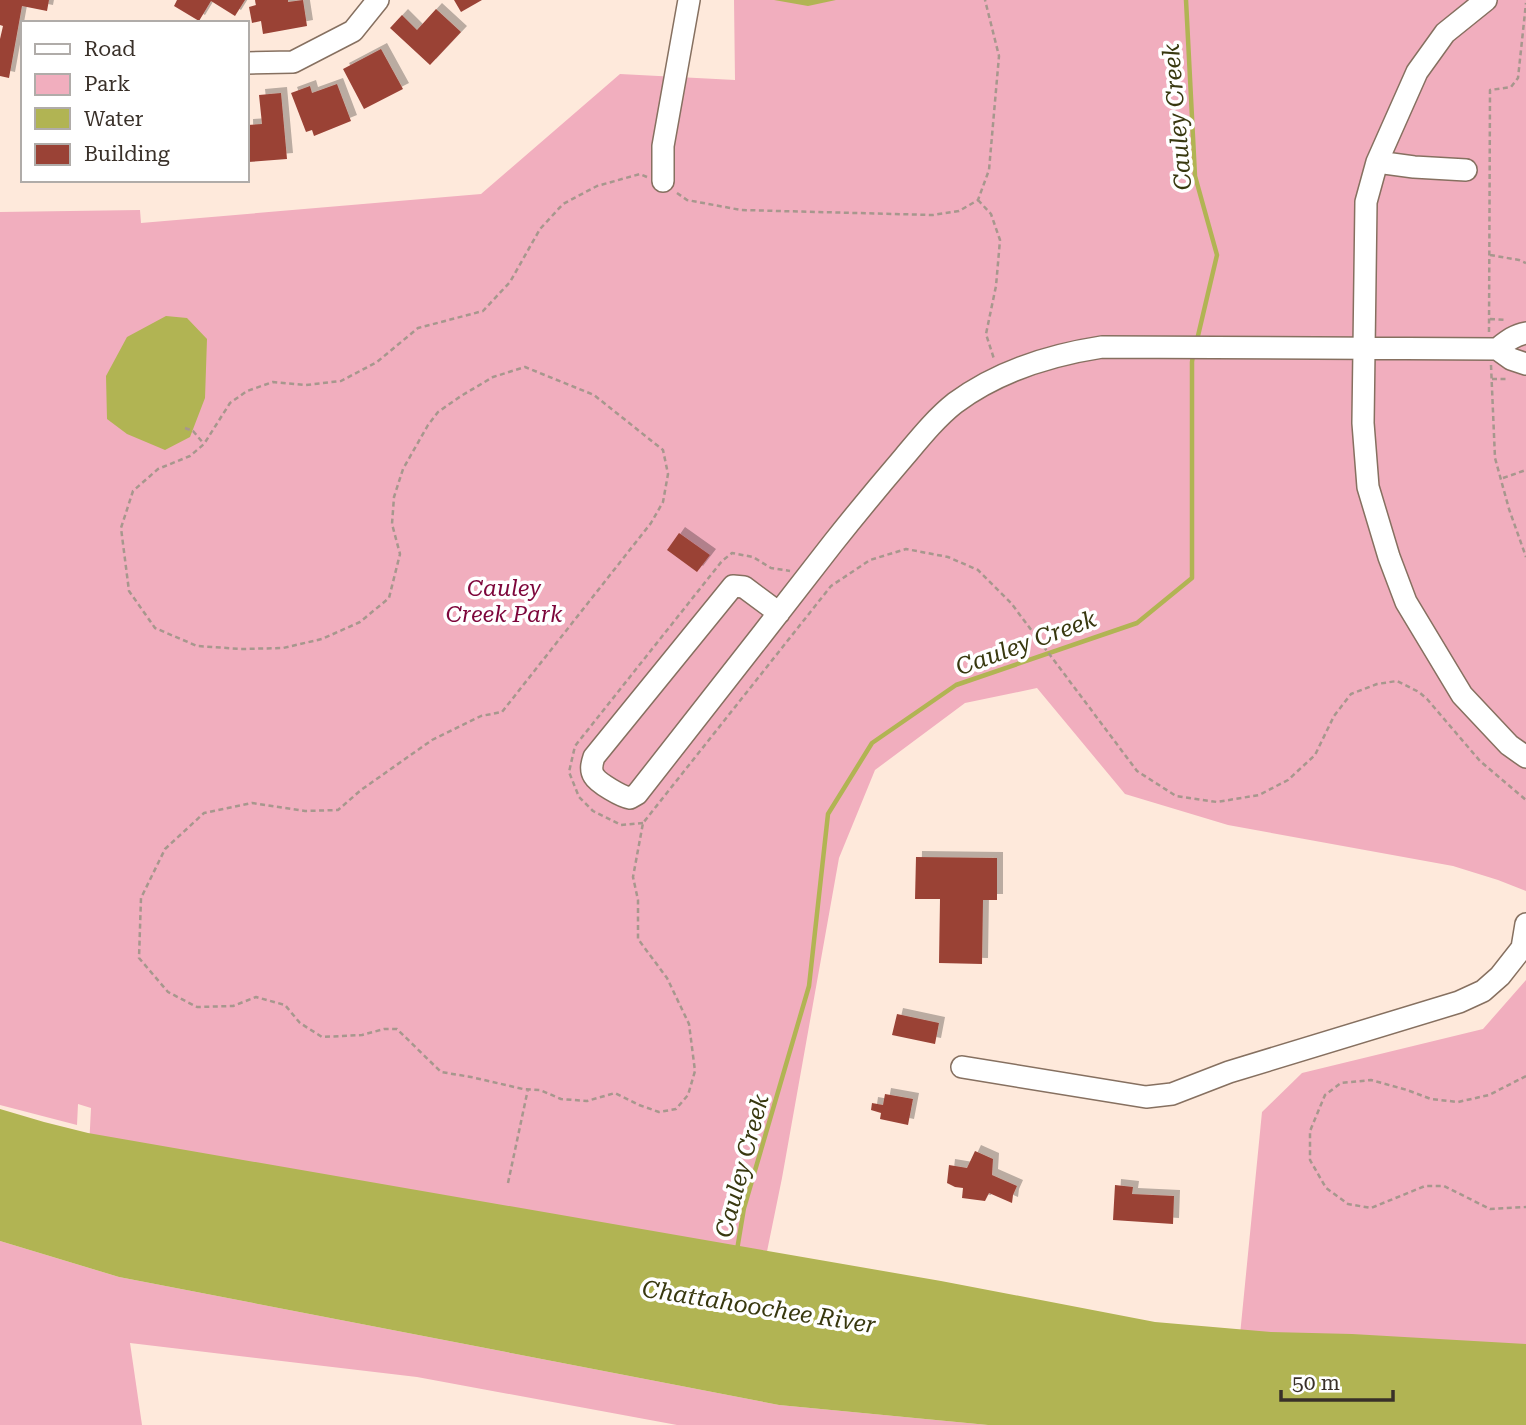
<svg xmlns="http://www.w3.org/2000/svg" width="1526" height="1425" font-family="'Roboto Serif',serif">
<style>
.green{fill:#f1aebe}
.water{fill:#b1b453}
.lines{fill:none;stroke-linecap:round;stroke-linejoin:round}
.stream{stroke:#b1b453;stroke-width:4.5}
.building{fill:#9a4236;filter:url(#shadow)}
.minor-casing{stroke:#867060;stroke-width:24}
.path{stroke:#a7978d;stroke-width:2.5;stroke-dasharray:5 3.5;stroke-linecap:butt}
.minor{stroke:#fff;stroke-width:21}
.labels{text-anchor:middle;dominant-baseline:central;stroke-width:7;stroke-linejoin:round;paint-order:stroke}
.park-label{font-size:23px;font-style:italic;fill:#7d063b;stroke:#fff}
.water-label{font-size:24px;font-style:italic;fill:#38380f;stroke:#fff}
</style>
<defs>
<filter id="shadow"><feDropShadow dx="6" dy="-6" stdDeviation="0" flood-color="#0004"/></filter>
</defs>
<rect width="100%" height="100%" fill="#fee9db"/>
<!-- green -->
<path class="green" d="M734,0h792v891l-28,-11 -45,-14 -225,-41 -103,-31 -88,-106 -72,15 -90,67 -36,88 -57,320 -19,93 -674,-123 2,-40 -13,-4 -1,21 -77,-20v-893l140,-2 1,13 340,-29 139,-120 115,6z
M1526,980v381l-287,-16 23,-233 40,-39 181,-44z
M0,1241l119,36 660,128 209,20h-311l-260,-48 -287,-34 12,82h-142z"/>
<!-- water -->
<path class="water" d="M774,0h62l-28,6z
M166,316l21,2 20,21 -2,59 -15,39 -25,13 -38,-16 -20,-15 -1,-43 21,-39z
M0,1109l44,13 44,11 853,148 214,41 116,10 81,2 174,10v81h-538l-209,-20 -660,-128 -119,-36z"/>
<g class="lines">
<!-- stream -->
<path class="stream" d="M1186,0l9,176 22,79 -20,85
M737,1250l7,-42 65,-222 19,-172 44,-71 84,-58 181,-62 55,-45v-216l1,-7"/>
</g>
<!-- building -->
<path class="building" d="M0,0h49l-2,11 -25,-5 -13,72 -9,-2v-37l3,-13 -3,-1z
M177,0h68l-10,16 -24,-15 -12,20 -25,-15z
M255,0h33v2l15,-2 4,26 -44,8 -2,-13 -9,2 -3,-16 7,-2z
M454,0h28l-21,12z
M436,9l25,23 -31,33 -40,-37 12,-13 15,15z
M381,49l22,40 -39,20 -21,-40z
M337,84l14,37 -37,15 -2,-6 -6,2 -15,-39 19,-7 2,7z
M281,93l6,66 -39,3 -1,-37 15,-1 -3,-29z
M679,533l31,22 -13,17 -30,-22z
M916,857l81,1v42h-14l-1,64 -43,-1 1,-64h-25z
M897,1014l42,9 -4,21 -43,-9z
M885,1094l28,5 -5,26 -28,-6 1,-6 -10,-3 1,-7 11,2z
M975,1151l18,8 -1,16 25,11 -4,9 -1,8 -23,-10 -4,8 -23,-3 1,-10 -8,-1 -8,-4 2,-18 18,3z
M1115,1185l18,2 -1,7 42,2 -1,28 -60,-4z"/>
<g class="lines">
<!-- minor casing -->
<g class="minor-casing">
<path id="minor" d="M1486,0l-41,33 -28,39 -40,90 -11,40 -3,221 5,64 21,70 17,45 56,93 47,50 17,12
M247,63l46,-1 60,-31 25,-31
M1377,162l37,5 52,3
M663,181v-35l26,-146
M1497,349c9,-7 17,-14 29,-16
M779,613l-35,-26 -11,-1 -139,171c-2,6 -4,13 0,19 4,7 28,21 36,22l7,-4c66,-84 131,-167 196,-251 23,-29 47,-58 71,-86 16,-19 32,-39 51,-54 43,-32 95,-48 147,-56l395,2 14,10 15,5
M962,1067l184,30 26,-3 57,-22 230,-70 24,-11 17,-15 22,-28 4,-24"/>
</g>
<!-- path -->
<path class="path" d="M647,177l-7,-3 -43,12 -34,18 -23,25 -30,53 -27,29 -65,17 -41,34 -36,19 -35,4 -33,-3 -26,9 -17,12 -26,41 -14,12 -32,13 -25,22 -12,37 8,63 26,37 42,18 44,3 42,-1 39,-9 38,-17 29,-24 11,-44 -8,-30 2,-27 9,-28 25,-44 10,-13 23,-16 32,-19 32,-10 69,28 69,55 5,24 -5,28 -12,21 -149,189 -21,4 -49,24 -71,50 -23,20 -33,1 -53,-8 -48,10 -39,36 -24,49 -2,60 29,34 29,15 36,-1 23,-9 29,8 15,18 22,14 40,-2 22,-6h13l44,43 30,5 52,12 17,1 21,9 26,2 28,-8 24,12 20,7 17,-3 12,-14 7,-24 -6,-47 -22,-46 -29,-39v-39l-5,-23 10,-54 188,-237 39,-26 36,-11 42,8 30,13 33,33 126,168 39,25 41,6 42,-7 29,-15 27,-25 19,-39 17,-22 26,-10 20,-3 22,11 8,7 53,62 46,39
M677,193l10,7 54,10 192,5 26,-4 19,-11 11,-30 10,-114 -14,-56
M978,200l13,14 9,26 -4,46 -10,48 8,25
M1490,255l29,5 7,3
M1490,319l17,1
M1489,332l1,-242 21,-3 7,-9 8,-75
M1491,365l4,93 14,51 17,48
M1492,379h17
M185,428l8,3 11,13
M1503,478l23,-8
M643,823l-22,2 -28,-14 -14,-14 -10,-25 6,-26 147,-185 10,-8 21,4 18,11 19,3
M1526,1076l-37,19 -31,7 -27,-3 -24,-9 -36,-10 -30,3 -16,12 -15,36v29l16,28 22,16 23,4 54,-22h19l46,23 36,-2
M508,1183l20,-94"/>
<!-- minor -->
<use href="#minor" class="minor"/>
</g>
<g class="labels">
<!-- park labels -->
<g class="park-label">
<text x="504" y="588">Cauley<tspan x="504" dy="26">Creek Park</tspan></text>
</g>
<!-- water labels -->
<g class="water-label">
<text transform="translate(1177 117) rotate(-95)">Cauley Creek</text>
<text transform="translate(1026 643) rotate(-20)">Cauley Creek</text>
<text transform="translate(742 1166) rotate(-75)">Cauley Creek</text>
<text transform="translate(759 1307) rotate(9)">Chattahoochee River</text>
</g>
</g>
<!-- legend -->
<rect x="21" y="21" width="228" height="161" fill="#ffffff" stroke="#b0aca9" stroke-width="2"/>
<rect x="35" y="44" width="35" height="10" fill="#ffffff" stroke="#b0aca9" stroke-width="2"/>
<text x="84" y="56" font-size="21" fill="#393029">Road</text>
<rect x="35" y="74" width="35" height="21" fill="#f1aebe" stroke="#b0aca9" stroke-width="2"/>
<text x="84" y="91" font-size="21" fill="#393029">Park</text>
<rect x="35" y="108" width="35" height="21" fill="#b1b453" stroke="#b0aca9" stroke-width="2"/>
<text x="84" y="126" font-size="21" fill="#393029">Water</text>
<rect x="35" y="144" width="35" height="21" fill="#9a4236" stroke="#b0aca9" stroke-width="2"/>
<text x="84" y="161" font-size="21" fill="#393029">Building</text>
<!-- scale -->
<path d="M1281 1390v10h112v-10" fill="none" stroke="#393029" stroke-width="3.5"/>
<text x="1292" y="1390" font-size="21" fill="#393029" stroke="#ffffff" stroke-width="5" paint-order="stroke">50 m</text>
</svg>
